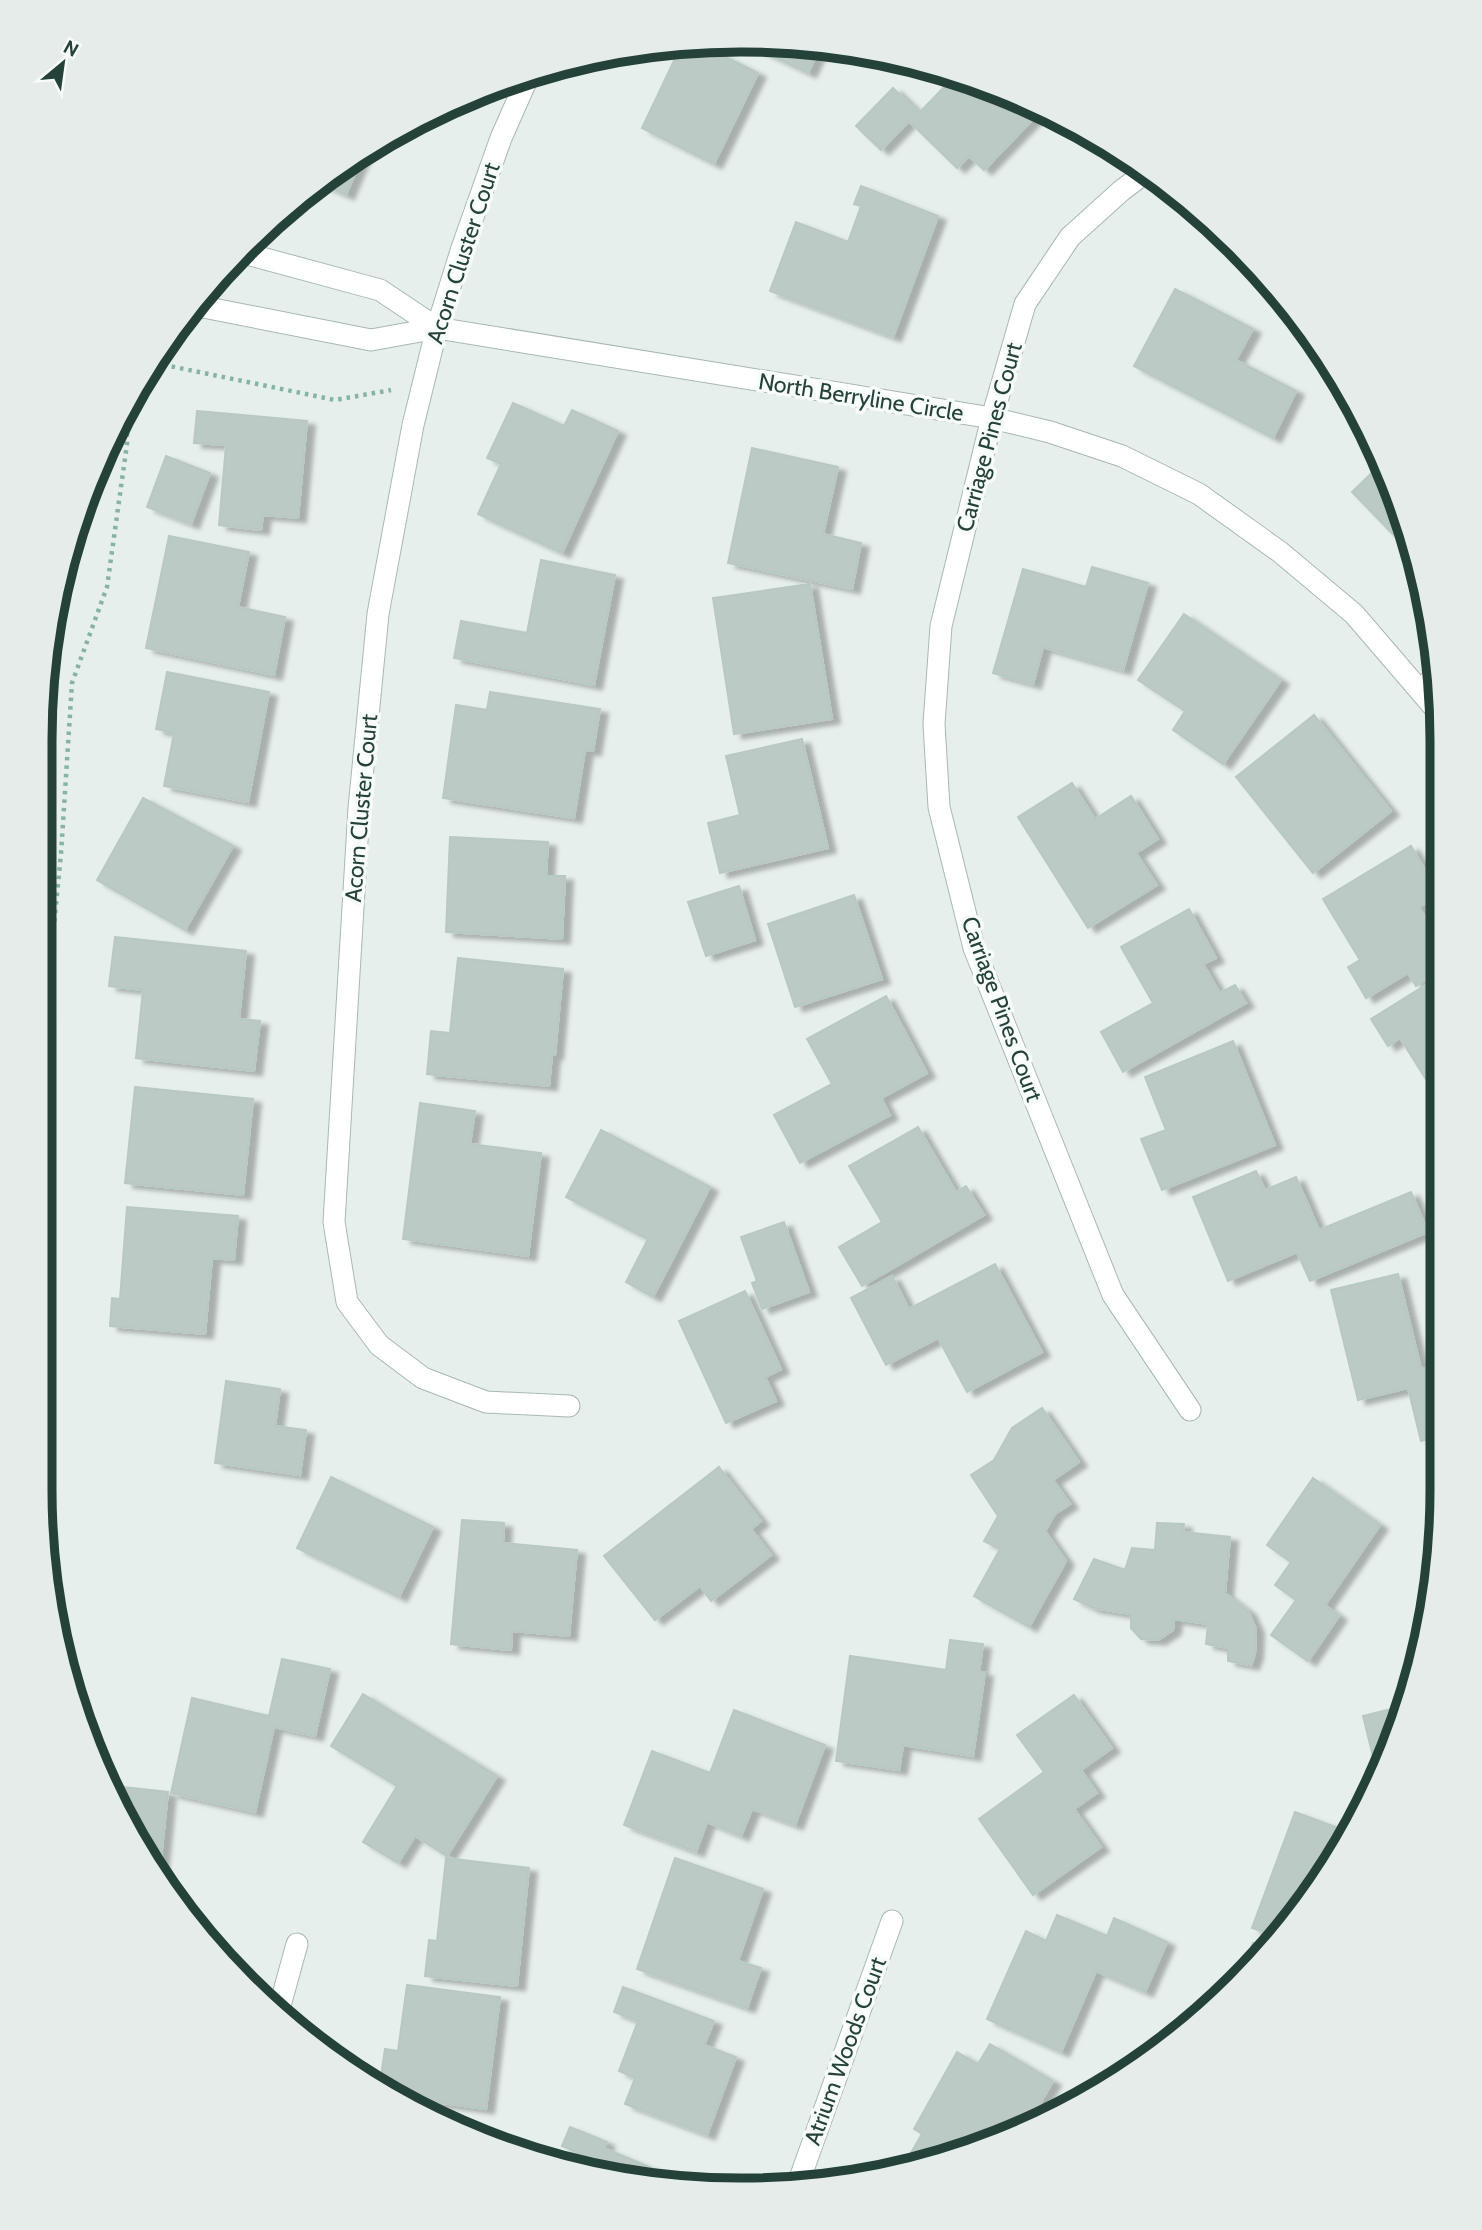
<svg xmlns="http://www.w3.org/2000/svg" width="1482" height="2230" font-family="Cabin,sans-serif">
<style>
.building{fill:#bbcac4;stroke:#b8c9c1;stroke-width:2;filter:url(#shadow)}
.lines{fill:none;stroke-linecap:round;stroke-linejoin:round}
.street-casing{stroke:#a8b8b2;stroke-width:23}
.path{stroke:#86b3a4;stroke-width:4.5;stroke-dasharray:3.5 5;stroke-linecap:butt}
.street{stroke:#fff;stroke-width:21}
.labels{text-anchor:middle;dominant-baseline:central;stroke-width:7;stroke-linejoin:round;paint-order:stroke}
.street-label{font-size:23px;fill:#244239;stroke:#f7fbf9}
.rim{fill:none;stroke:#244239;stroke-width:9}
</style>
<defs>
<filter id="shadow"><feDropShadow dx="8" dy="4.5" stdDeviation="2" flood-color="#0004"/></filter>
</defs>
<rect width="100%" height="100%" fill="#e6efeb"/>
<!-- building -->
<path class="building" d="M738,40h3l79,8 -12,25z
M699,44l59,29 -44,91 -72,-36 39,-82z
M954,77l55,16 32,18 -57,59 -15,-14 -12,12 -48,-47 -28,29 -25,-24 37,-38 26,25z
M364,152l-18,43 -25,-11 30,-25z
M861,186l77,30 -45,121 -123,-46 26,-69 52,20 13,-36 -7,-2z
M1175,289l78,40 -17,31 60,31 -23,47 -139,-72z
M513,403l51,23 8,-16 46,21 -56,122 -84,-39 23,-50 -14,-6z
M197,411l110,10 -9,97 -35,-3 -2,15 -42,-5 7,-80 -32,-2z
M752,448l86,19 -15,67 38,9 -9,46 -124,-26z
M166,456l44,17 -19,51 -44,-17z
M1383,462l5,10 23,81 -59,-61z
M169,536l80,16 -11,55 47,10 -11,58 -128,-27z
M541,560l74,15 -21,110 -140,-27 7,-37 66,12z
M1092,567l56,16 -25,87 -80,-23 -10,37 -40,-11 30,-104 63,18z
M810,584l22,135 -98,15 -21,-136z
M1184,614l97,66 -58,84 -50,-34 12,-19 -47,-31z
M167,672l102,20 -21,110 -84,-16 10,-53 -18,-4z
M490,692l110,17 -7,42 -8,-1 -11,68 -131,-20 13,-93 31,5z
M1314,715l77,96 -78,62 -77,-96z
M802,739l26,109 -108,25 -12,-50 32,-8 -14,-59z
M1072,783l23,36 36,-23 27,43 -22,14 21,32 -69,43 -70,-111z
M143,798l90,48 -48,84 -88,-50z
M450,837l98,5 -2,34h19l-3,63 -116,-7z
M1411,846l29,49 -21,12 21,35v29l-24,15 -8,-13 -42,25 -18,-31 12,-7 -37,-61z
M739,886l16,54 -49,16 -18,-54z
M854,895l28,84 -87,28 -27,-83z
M1189,909l27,49 -13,6 17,29 15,-8 11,18 -123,69 -22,-40 52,-29 -32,-56z
M115,937l131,14 -7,68 21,2 -6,50 -118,-13 7,-68 -34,-4z
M458,958l105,11 -8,86h-3l-3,31 -122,-12 4,-43 19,2z
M1440,976l-1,124 -39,-62 -12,8 -17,-27z
M886,996l41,77 -46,25 9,17 -90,48 -26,-48 58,-31 -25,-45z
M1233,1041l42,104 -113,45 -21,-51 25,-9 -21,-53z
M135,1087l118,12 -10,96 -118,-12z
M420,1103l55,8 -5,33 71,9 -13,103 -125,-17z
M918,1127l38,65 10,-6 18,29 -122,71 -23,-39 43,-25 -33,-56z
M601,1130l109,57 -57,110 -27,-15 22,-43 -82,-42z
M1256,1171l9,19 31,-13 23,53 92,-38 17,40 -118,49 -13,-29 -69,29 -35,-84z
M127,1207l111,9 -4,44 -22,-2 -7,76 -95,-8 2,-28 8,1z
M784,1222l25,70 -47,17 -10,-26 5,-2 -16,-44z
M995,1264l47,88 -75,40 -29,-54 -52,27 -35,-67 41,-22 17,33z
M1398,1274l23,95 16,-4v72l-16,4 -13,-53 -50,12 -27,-110z
M745,1291l36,78 -16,8 11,24 -50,22 -47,-102z
M226,1381l54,8 -5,37 31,4 -6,45 -85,-12z
M1042,1408l37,54 -26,18 17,24 -15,10 -10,17 21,30 -37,66 -55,-31 26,-47 -16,-8 14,-25 -27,-41 23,-15 18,-32z
M719,1467l42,54 -10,8 20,26 -60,46 -11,-15 -45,34 -51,-64z
M331,1477l102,50 -34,70 -102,-49z
M1313,1478l67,47 -55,80 14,11 -31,45 -37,-26 25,-35 -21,-15 16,-23 -24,-17z
M462,1520l42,3 -1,20 74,7 -8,86 -57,-5 -1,19 -60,-6z
M1157,1523l27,1 -1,8 47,5 -5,56 23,18 8,18 -1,25 -4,11 -23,-4v-13l-22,-4 2,-20 -34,-5 -1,11 -15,10 -17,-1 -10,-11v-14l-38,-6 -19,-9 20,-40 31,11 7,-22 23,2z
M950,1640l33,4 -4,28h6l-12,84 -70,-11 -4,25 -63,-9 14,-105 96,14z
M282,1659l48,10 -15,67 -41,-9 -19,85 -84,-19 21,-95 77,18z
M363,1694l134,82 -50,80 -32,-20 -17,27 -35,-21 34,-56 -66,-40z
M1074,1695l38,53 -31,22 16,23 -23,16 27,38 -68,48 -54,-76 65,-47 -27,-37z
M1407,1705l-2,9 -27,63 -15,-61z
M734,1710l91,35 -30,80 -43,-16 -11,27 -34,-14 -11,30 -72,-27 28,-74 58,22z
M113,1786l55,6 -9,86h-1z
M1295,1812l54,20 -52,83 -19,22 -26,-9z
M446,1858l83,10 -12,118 -92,-10 4,-36 8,1z
M675,1858l88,31 -25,72 23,7 -14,40 -110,-39z
M1057,1915l50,21 7,-18 53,24 -22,50 -49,-21 -35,81 -74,-33 39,-88 20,10z
M1253,1943l14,7 -35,38z
M407,1985l93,12 -14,112 -80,-11 -26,-15 5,-34 13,2z
M623,1987l91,34 -10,24 32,12 -29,78 -82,-31 10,-26 -16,-7 19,-50 -24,-9z
M990,2044l63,37 -25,44 -61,27 -66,18 21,-36 -8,-5 43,-77 21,12z
M570,2127l37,15 -3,6 95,40 -93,-14 3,-8 -47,-20z"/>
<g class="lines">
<!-- street casing -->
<g class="street-casing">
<path id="street" d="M528,77l-27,61 -39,110 -25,80 -24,97 -35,189 -19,194 -25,414 13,80 32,43 44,33 63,24 83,4
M1146,172l-25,19 -51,46 -45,67 -33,114 -51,208 -7,98 5,83 35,141 139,347 77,115
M240,252l140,38 57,38
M193,305l178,35 66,-12 555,90 58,14 72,24 77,38 81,58 74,62 85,99
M1421,691l14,-16
M278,2013l19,-69
M799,2181l93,-260"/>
</g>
<!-- path -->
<path class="path" d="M155,363l180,37 56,-10
M46,1006l15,-152 11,-171 35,-96 20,-143v-36"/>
<!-- street -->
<use href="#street" class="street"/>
</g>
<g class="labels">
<!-- street labels -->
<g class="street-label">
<text transform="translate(463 253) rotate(-72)">Acorn Cluster Court</text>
<text transform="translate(861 397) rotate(9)">North Berryline Circle</text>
<text transform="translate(989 437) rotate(-75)">Carriage Pines Court</text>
<text transform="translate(361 808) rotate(-85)">Acorn Cluster Court</text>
<text transform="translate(1002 1009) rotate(70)">Carriage Pines Court</text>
<text transform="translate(845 2051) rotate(-70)">Atrium Woods Court</text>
</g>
</g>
<!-- crop -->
<path d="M0 0H1482V2230H0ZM740 52H742A688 688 0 0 1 1430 740V1490A688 688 0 0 1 742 2178H740A688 688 0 0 1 52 1490V740A688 688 0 0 1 740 52Z" fill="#e6ecea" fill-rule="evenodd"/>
<path class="rim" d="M740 52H742A688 688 0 0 1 1430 740V1490A688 688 0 0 1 742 2178H740A688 688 0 0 1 52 1490V740A688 688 0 0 1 740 52Z"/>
<!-- north arrow -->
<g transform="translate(63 63) rotate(29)" stroke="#f7fbf9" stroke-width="5" paint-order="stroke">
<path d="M0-5L12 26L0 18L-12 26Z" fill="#244239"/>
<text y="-10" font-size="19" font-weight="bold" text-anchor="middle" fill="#244239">N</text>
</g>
</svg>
